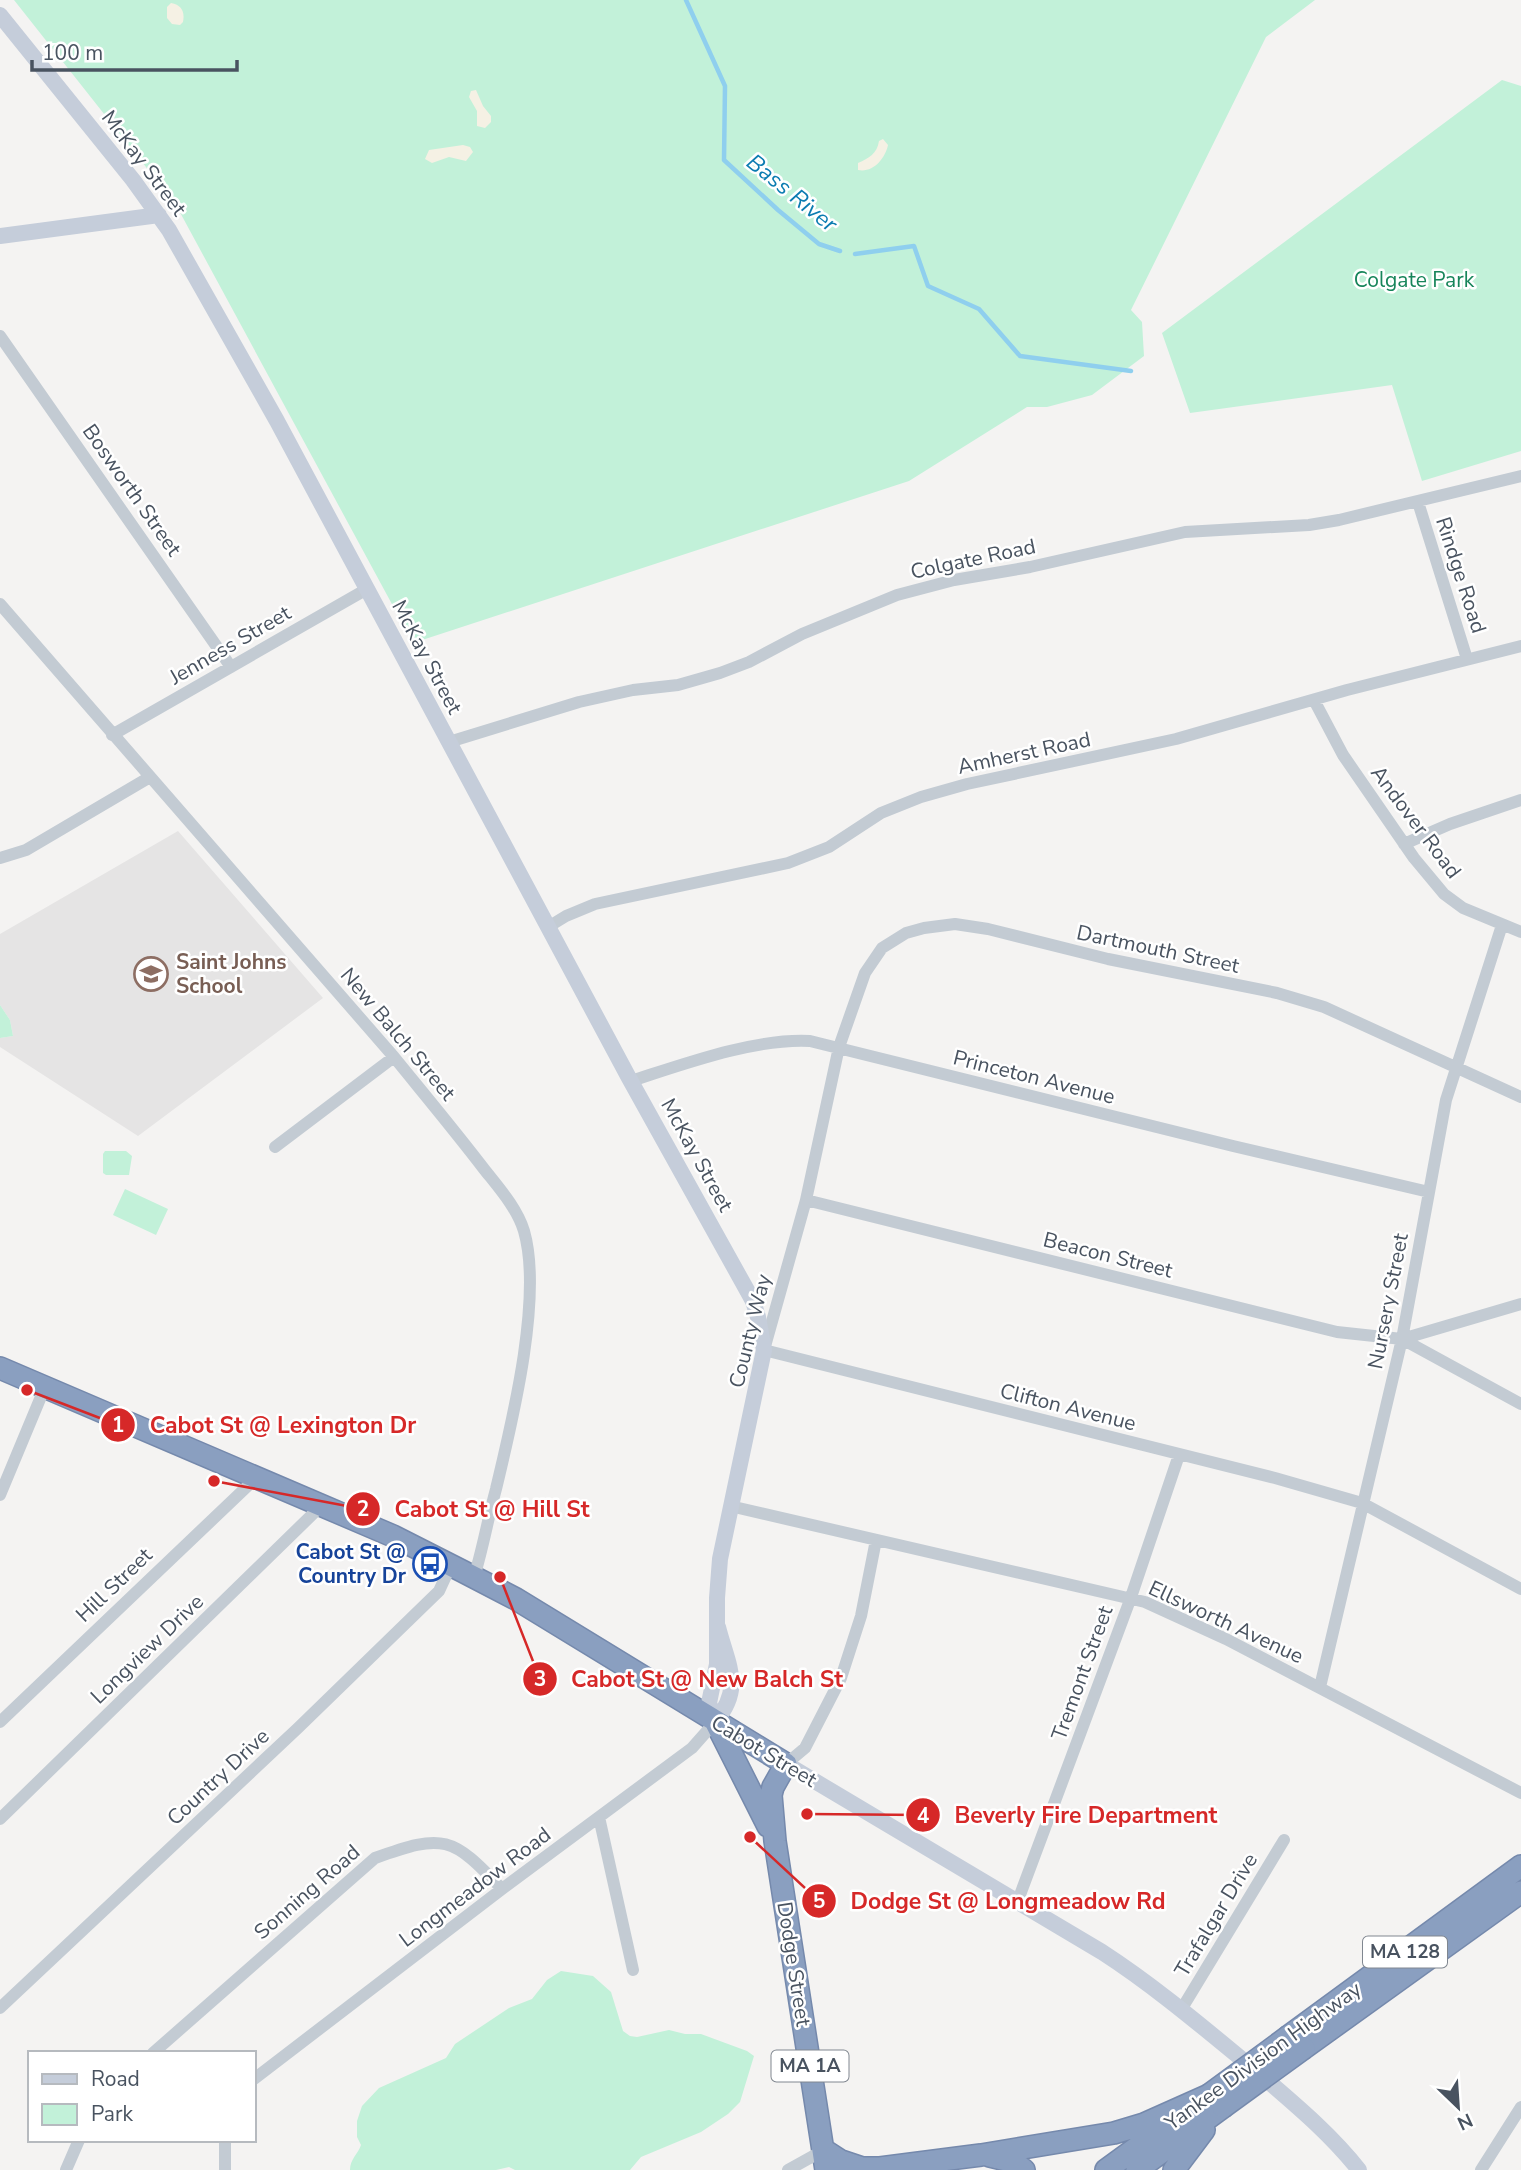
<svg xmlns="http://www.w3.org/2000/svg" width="1521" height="2170" font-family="'Nunito Sans',sans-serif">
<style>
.education{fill:#e5e4e4}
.green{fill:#c2f1d9}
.sand{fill:#f5f1e4}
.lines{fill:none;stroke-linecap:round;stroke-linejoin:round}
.stream{stroke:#8fcfee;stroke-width:4.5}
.highway-casing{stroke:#7589ac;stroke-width:24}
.street{stroke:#c3cbd3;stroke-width:12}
.secondary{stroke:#c5cdda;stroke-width:16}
.highway{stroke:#8a9fc0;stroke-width:21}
.highway-bridge-casing{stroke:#7589ac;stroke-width:24;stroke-linecap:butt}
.highway-bridge{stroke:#8a9fc0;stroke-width:21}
.labels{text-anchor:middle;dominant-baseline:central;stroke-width:5;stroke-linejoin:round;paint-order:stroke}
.shield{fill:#fff;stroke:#808790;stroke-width:2}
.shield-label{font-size:19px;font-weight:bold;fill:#495360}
.street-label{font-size:21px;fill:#495360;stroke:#fff}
.park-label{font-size:21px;fill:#17855a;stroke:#fff}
.education-label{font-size:21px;font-weight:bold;fill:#785e54;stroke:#fff;text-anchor:start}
.transit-label{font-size:21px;font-weight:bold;fill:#164399;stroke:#fff;text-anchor:end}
.water-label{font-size:23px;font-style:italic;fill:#0b7cb1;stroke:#fff}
.leader{fill:none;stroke:#d62828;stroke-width:2.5}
.callout-dot{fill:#d62828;stroke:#fff;stroke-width:2.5}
.mark-label{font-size:21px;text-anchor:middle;font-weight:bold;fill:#fff}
.callout-label{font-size:23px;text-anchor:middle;font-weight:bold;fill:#d62828;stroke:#fff;stroke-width:5;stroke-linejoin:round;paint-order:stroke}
</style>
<rect width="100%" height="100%" fill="#f4f3f2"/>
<!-- education -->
<path class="education" d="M178,831l145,167 -185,138 -138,-89v-9l13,-2 -3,-16 -10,-15v-71z"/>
<!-- green -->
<path class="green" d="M14,0h1301l-49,37 -135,273 11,12 2,34 -52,39 -45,12h-20l-118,74 -496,162 -237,-438z
M1502,80l19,6v365l-99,30 -30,-96 -202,28 -28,-80z
M0,1005l10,15 3,16 -13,2z
M105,1151h21l6,5 -3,19h-23l-3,-2v-19z
M125,1189l43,20 -12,26 -43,-20z
M561,1971l32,5 18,16 12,39 7,5 7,1 32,-7 16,4h16l46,17 7,5 -14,46 -12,12 -27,18 -60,25 -11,13h-115l-6,-3 -13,3h-146c0,-11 8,-16 11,-25l-4,-8v-16l5,-15 17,-18 67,-30 9,-14 54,-36 23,-9 15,-19z"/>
<!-- sand -->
<path class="sand" d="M171,3c11,2 14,9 12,19l-3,3 -8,-1 -5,-6v-11z
M476,90l7,16 8,10v6l-6,6 -8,-2v-15l-8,-14 2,-6z
M883,139l5,6c-3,14 -15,28 -30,25v-7c11,-5 19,-9 21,-22z
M463,145l7,2 3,5 -7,9 -17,-4 -17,6 -7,-4 4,-9z"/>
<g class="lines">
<!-- stream -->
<path class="stream" d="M686,0l39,86 -1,74 54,50 41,34 21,7
M855,254l59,-8 14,40 51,23 41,47 111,15"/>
<!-- highway casing -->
<g class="highway-casing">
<path id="highway" d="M0,1368l393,168 69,35 54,28 270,165 -13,23 -2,8 4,46 51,329
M716,1723l52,103
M1289,2036l232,-170
M1304,2048l217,-156
M824,2150l17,11 21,7h18l101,-13 133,-22 30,-9 65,-29
M990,2156l24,6 10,8
M1106,2170l70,-51
M1137,2170l86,-63
M1174,2170l30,-40"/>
</g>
<!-- street -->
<path class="street" d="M0,336l231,331
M1418,502l49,157
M0,604l394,453c30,37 61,74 90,112 15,19 33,39 40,62 19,66 -12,191 -28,258 -8,29 -13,59 -22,88
M1314,700l29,55 71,103 30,36 19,14 58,24
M112,735l255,-146
M449,742l130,-40 54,-12 45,-5 42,-12 29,-11 53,-28 95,-39 57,-15 76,-13 155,-35 124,-7 30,-5 182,-44
M1404,844l46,-20 71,-24
M0,858l26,-8 124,-73
M548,927l18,-11 29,-12 193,-41 41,-16 52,-34 40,-16 46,-13 209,-45 171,-49 174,-44
M631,1081c53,-17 124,-43 179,-40l423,105 196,46
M1521,1097l-197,-90 -47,-14 -169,-34 -120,-30 -33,-5 -31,4 -18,5 -24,15 -17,25 -26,74 -33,153 -42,150 511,128 87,25 159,86
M275,1147l119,-90
M806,1200l531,132 65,7 119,65
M1402,1339l119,-35
M0,1495l45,-108
M730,1506l415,96 81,37 295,154
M1320,1687l82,-348 44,-239 56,-175
M0,1722l256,-244
M786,1764l19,-16 36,-70 20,-62 15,-76
M599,1817l34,153
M0,1819l321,-313
M1017,1903l113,-303 49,-145
M0,2008l298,-280 141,-137 12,-26
M1181,2010l103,-170
M153,2053l222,-195c69,-25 77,-22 127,31
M254,2079l248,-190 190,-141 23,-26
M225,2140v30
M66,2170l13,-30
M788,2170l36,-20
M1481,2170l40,-63"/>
<!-- secondary -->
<path class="secondary" d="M0,15l133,165 36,50 108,191 352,657 124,223 5,16 6,33 -44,209 -3,39v66l-8,39 6,19c29,-34 13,-56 3,-95
M0,236l159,-21
M786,1764l316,188c54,35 103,77 153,118 37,32 74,62 104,100"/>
<!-- highway -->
<use href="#highway" class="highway"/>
<!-- highway-bridge casing -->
<g class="highway-bridge-casing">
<path id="highway-bridge" d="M1209,2095l80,-59
M1223,2107l81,-59"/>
</g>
<!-- highway-bridge -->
<use href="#highway-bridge" class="highway-bridge"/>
</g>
<!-- icons -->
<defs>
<g id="school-ring" transform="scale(1.75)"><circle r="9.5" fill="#fff" stroke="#8d6e63" stroke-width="1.5"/><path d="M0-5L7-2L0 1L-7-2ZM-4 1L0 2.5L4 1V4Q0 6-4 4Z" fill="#8d6e63"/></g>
<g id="bus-ring" transform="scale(1.75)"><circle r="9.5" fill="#fff" stroke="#1a4fb4" stroke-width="1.5"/><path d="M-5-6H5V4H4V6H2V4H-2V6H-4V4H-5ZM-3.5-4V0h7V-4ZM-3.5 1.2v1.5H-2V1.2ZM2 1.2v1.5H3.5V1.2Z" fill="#1a4fb4"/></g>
</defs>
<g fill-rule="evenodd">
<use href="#school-ring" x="151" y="974"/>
<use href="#bus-ring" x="430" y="1564"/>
</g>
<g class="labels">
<!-- shield labels -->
<g class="shield">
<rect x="1363" y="1936.5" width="84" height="31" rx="5"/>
<rect x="771.5" y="2050.5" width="77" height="31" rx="5"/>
</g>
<g class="shield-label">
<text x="1405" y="1952">MA 128</text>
<text x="810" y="2066">MA 1A</text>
</g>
<!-- street labels -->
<g class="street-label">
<text transform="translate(144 163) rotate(53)">McKay Street</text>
<text transform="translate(132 490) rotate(55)">Bosworth Street</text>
<text transform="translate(973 559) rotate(-12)">Colgate Road</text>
<text transform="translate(1461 575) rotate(72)">Rindge Road</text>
<text transform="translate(230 645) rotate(-30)">Jenness Street</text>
<text transform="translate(427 657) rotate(62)">McKay Street</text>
<text transform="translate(1024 753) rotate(-12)">Amherst Road</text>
<text transform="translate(1416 822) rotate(53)">Andover Road</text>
<text transform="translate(1158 949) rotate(12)">Dartmouth Street</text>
<text transform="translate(398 1034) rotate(50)">New Balch Street</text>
<text transform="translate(1034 1077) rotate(14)">Princeton Avenue</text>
<text transform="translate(697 1155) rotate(61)">McKay Street</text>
<text transform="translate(1108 1255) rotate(14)">Beacon Street</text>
<text transform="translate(1388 1301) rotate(-79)">Nursery Street</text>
<text transform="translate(750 1331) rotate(-76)">County Way</text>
<text transform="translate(1068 1407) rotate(14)">Clifton Avenue</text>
<text transform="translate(114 1585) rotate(-44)">Hill Street</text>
<text transform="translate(1226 1622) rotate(25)">Ellsworth Avenue</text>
<text transform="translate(147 1649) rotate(-44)">Longview Drive</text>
<text transform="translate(1082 1673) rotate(-70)">Tremont Street</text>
<text transform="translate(764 1751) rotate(31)">Cabot Street</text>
<text transform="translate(218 1777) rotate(-43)">Country Drive</text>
<text transform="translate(475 1887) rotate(-37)">Longmeadow Road</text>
<text transform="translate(307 1892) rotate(-41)">Sonning Road</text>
<text transform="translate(1216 1915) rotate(-59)">Trafalgar Drive</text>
<text transform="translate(794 1964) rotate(81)">Dodge Street</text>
<text transform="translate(1263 2056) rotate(-36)">Yankee Division Highway</text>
</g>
<!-- park labels -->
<g class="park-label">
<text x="1414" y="280">Colgate Park</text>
</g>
<!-- education labels -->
<g class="education-label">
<text x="176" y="962">Saint Johns<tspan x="176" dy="24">School</tspan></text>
</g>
<!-- transit labels -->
<g class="transit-label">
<text x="406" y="1552">Cabot St @<tspan x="406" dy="24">Country Dr</tspan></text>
</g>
<!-- water labels -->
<g class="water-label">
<text transform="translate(792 193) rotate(39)">Bass River</text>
</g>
</g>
<!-- callouts -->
<path class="leader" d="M27 1390L118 1425M214 1481L363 1509M500 1577L540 1679M807 1814L923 1815M750 1837L819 1901"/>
<g class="callout-dot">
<circle cx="27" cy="1390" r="7"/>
<circle cx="214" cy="1481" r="7"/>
<circle cx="500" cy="1577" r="7"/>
<circle cx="807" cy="1814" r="7"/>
<circle cx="750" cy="1837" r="7"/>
<circle cx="118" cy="1425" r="18"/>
<circle cx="363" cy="1509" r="18"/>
<circle cx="540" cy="1679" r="18"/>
<circle cx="923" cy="1815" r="18"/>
<circle cx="819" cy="1901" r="18"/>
</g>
<g class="mark-label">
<text x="118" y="1432">1</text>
<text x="363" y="1516">2</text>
<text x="540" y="1686">3</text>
<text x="923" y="1823">4</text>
<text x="819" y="1908">5</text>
</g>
<g class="callout-label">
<text x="283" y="1433">Cabot St @ Lexington Dr</text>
<text x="492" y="1517">Cabot St @ Hill St</text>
<text x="707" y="1687">Cabot St @ New Balch St</text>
<text x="1086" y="1823">Beverly Fire Department</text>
<text x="1008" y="1909">Dodge St @ Longmeadow Rd</text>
</g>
<!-- legend -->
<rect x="28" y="2051" width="228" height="91" fill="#ffffff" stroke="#b6babf" stroke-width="2"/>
<rect x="42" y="2074" width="35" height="10" fill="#c5cdda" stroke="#b6babf" stroke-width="2"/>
<text x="91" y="2086" font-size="21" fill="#495360">Road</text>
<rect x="42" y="2104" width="35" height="21" fill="#c2f1d9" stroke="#b6babf" stroke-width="2"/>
<text x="91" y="2121" font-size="21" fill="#495360">Park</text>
<!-- north arrow -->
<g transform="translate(1458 2107) rotate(155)" stroke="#ffffff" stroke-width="5" paint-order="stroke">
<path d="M0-5L12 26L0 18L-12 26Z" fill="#495360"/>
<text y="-10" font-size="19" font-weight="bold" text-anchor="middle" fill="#495360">N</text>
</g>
<!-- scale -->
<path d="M32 60v10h205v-10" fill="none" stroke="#495360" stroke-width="3.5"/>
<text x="42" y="60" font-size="21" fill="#495360" stroke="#ffffff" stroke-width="5" paint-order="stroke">100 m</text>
</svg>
